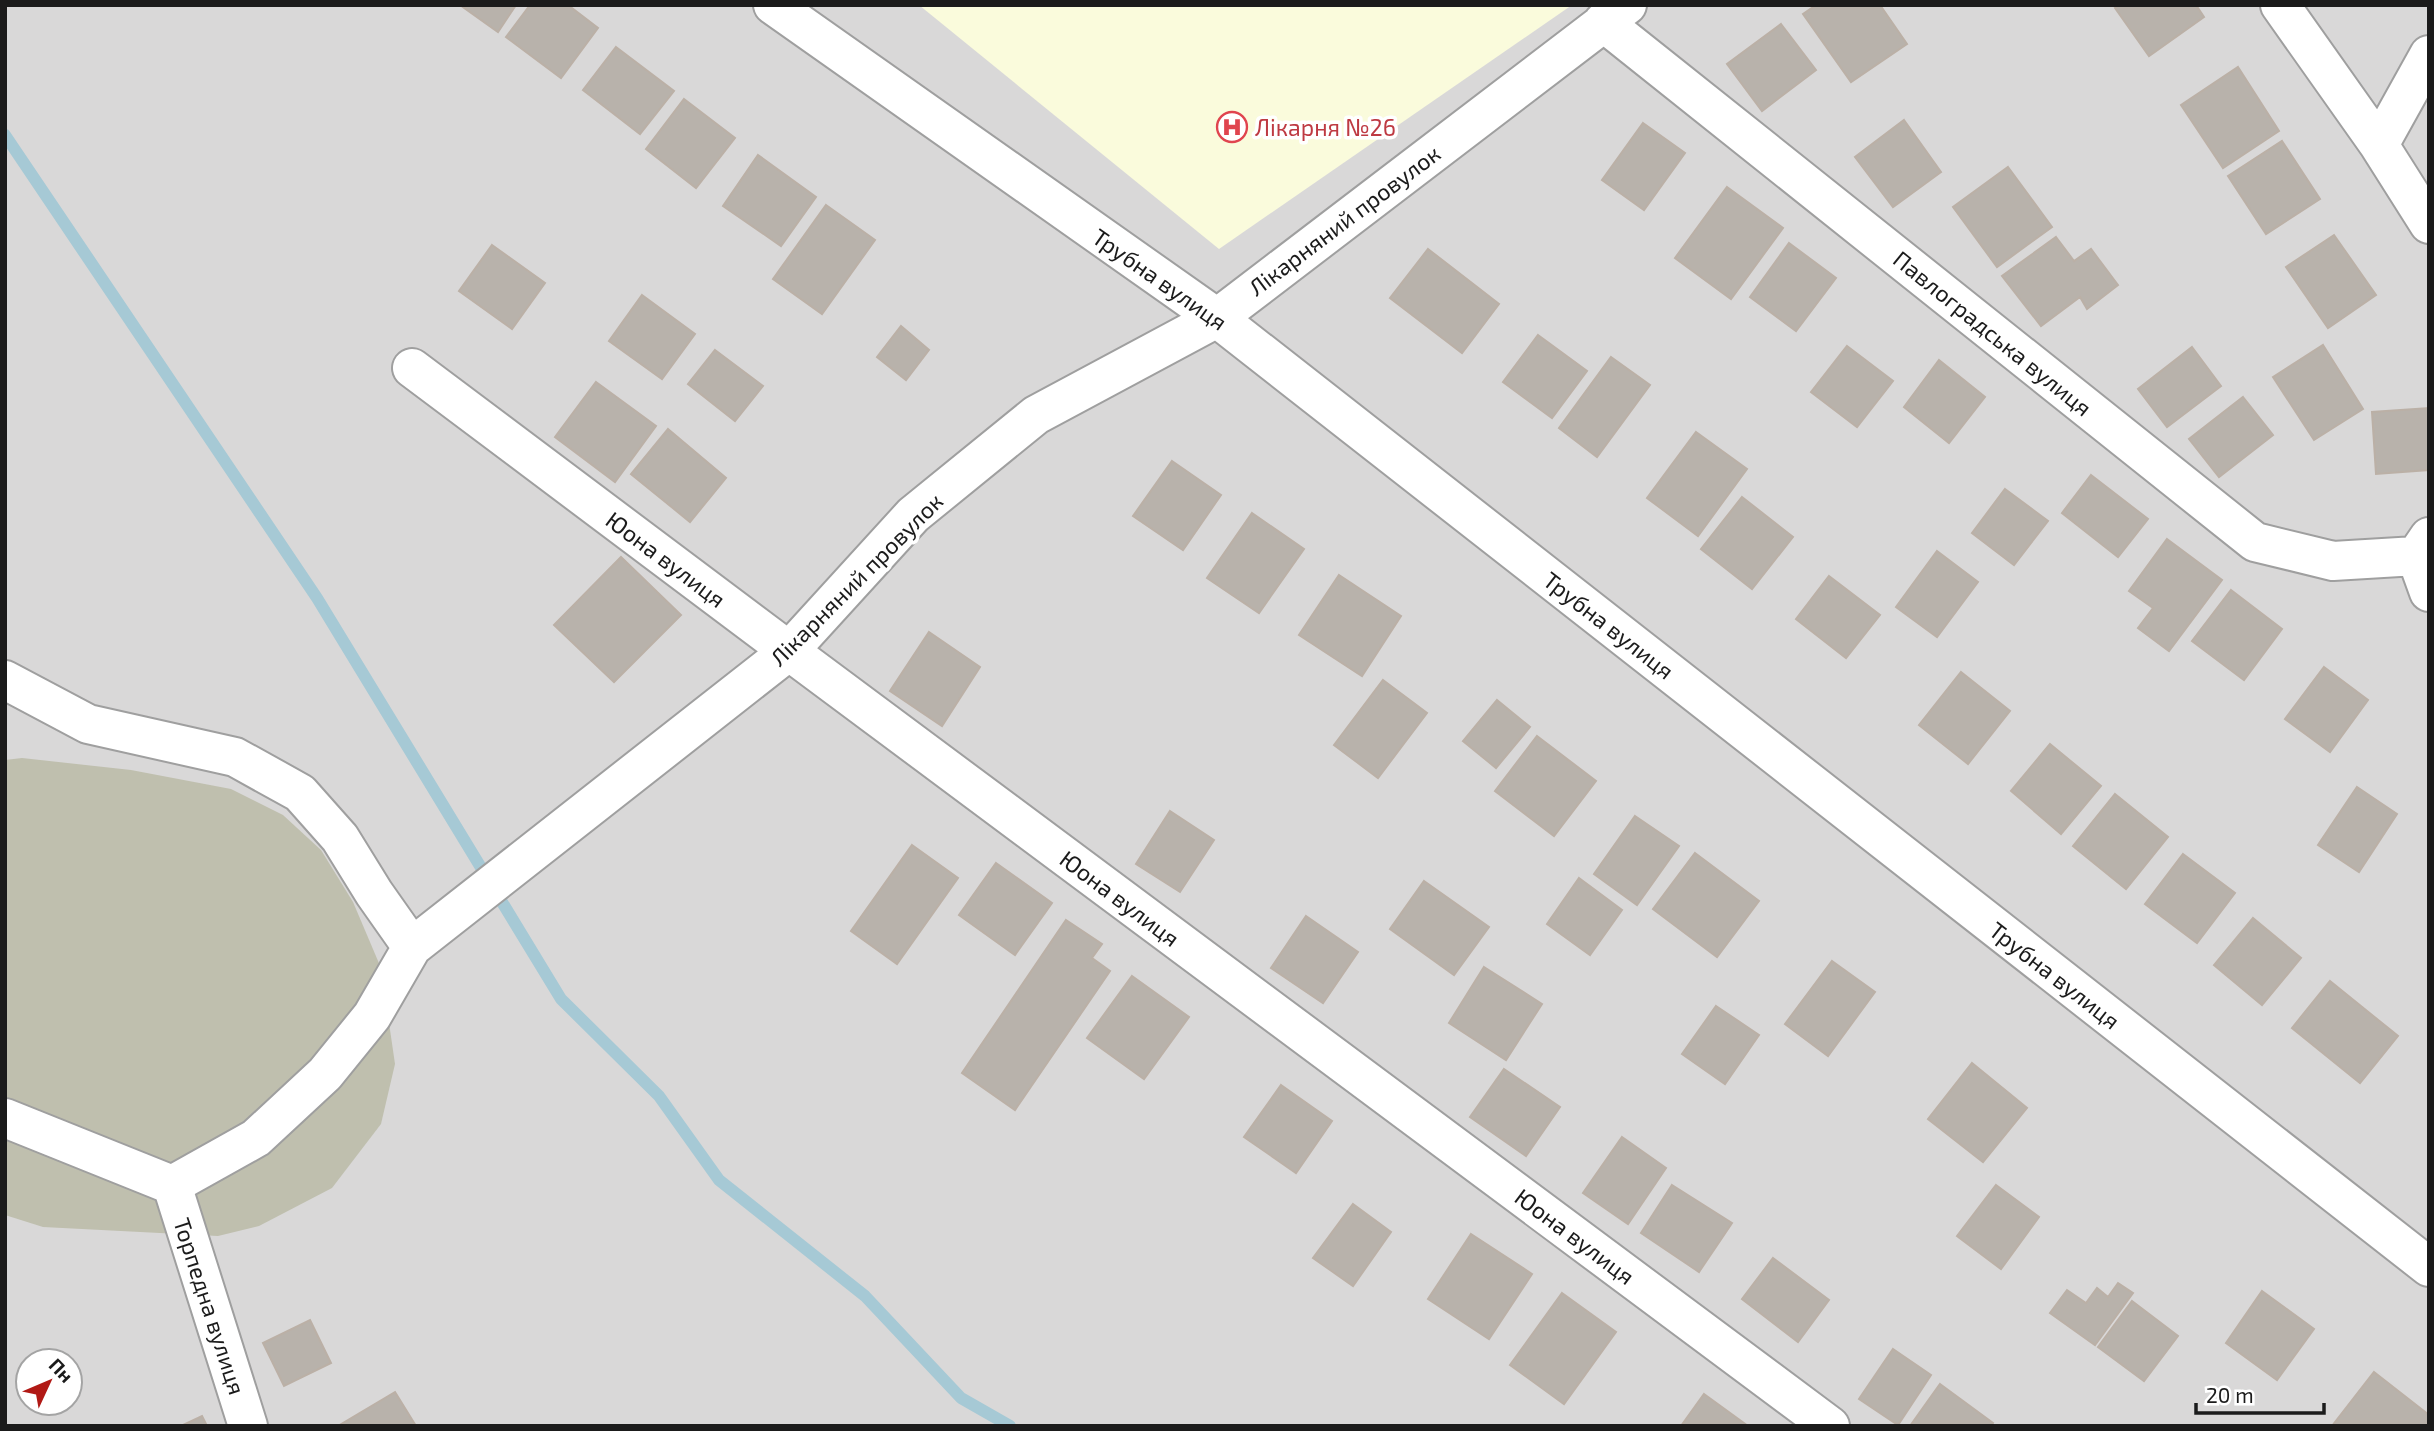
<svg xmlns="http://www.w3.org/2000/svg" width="2434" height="1431" font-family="'Exo 2',sans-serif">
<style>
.residential{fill:#d9d8d8;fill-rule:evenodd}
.education{fill:#fafbdc}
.construction{fill:#bfbfae}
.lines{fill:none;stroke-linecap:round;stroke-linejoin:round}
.stream{stroke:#a6c9d5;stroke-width:12}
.building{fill:#b8b2ab;stroke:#bbb0a6;stroke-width:2}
.minor-casing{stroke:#9f9f9f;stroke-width:42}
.minor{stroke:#fff;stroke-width:38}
.labels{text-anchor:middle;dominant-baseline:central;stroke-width:7;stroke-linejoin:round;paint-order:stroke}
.health-label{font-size:23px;fill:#be3a42;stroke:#fff;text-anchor:start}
.street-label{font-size:23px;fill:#1b1b1b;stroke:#fff}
</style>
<rect width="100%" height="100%" fill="#ece9e2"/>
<!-- residential -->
<path class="residential" d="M5,5h2424v1421h-2424zM28,1361h42v42h-42z"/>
<!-- education -->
<path class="education" d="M919,5h653l-353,244z"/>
<!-- construction -->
<path class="construction" d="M22,758l109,12 100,19 52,26 38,35 32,52 28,66 14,96 -14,60 -49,64 -73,38 -41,10 -175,-9 -38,-12v-455z"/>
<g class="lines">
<!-- stream -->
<path class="stream" d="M5,135l312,463 244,401 98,97 60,84 146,116 96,102 49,28"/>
</g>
<!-- building -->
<path class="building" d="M460,5h56l-18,27z
M530,5h38l30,23 -37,50 -55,-41z
M1816,5h64l27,39 -56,38 -48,-68z
M2119,5h77l8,12 -55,39 -34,-48z
M1781,24l35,46 -54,41 -35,-47z
M616,47l58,44 -34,43 -57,-44z
M2238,67l41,64 -56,37 -42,-63z
M684,99l51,39 -39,50 -50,-39z
M1904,120l37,52 -48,35 -38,-50z
M1643,123l42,30 -41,57 -42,-30z
M2282,141l38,58 -54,35 -38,-58z
M758,155l58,42 -35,49 -58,-40z
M2008,167l44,60 -55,40 -44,-60z
M1727,187l56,41 -52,71 -56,-41z
M826,205l49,35 -53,74 -49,-35z
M2334,235l42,60 -48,33 -42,-61z
M2056,237l18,24 17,-12 27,36 -31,24 -7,-12 -39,29 -39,-50z
M1789,243l47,35 -40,53 -46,-34z
M492,245l53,38 -33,46 -53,-38z
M1428,249l71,55 -37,49 -72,-55z
M642,295l53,39 -33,45 -53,-38z
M901,326l28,24 -23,30 -29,-23z
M1538,335l49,36 -35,47 -49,-36z
M2323,345l40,64 -49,31 -41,-63z
M1847,346l46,35 -36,46 -46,-35z
M2192,347l29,39 -54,41 -29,-38z
M715,350l48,36 -28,35 -47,-37z
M1611,357l39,28 -53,72 -38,-29z
M1939,360l46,37 -36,46 -45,-36z
M596,382l60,44 -41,56 -60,-45z
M2243,397l30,38 -54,42 -30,-38z
M2429,408v62l-53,4 -4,-62z
M668,429l58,49 -36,44 -59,-48z
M1696,432l51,37 -49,67 -51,-38z
M1172,461l49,34 -38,55 -50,-34z
M2091,475l57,44 -30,38 -56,-44z
M2005,489l43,32 -34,44 -42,-32z
M1742,497l51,40 -41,52 -51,-40z
M1252,513l52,36 -45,64 -52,-35z
M2167,539l55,41 -53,71 -31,-23 15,-20 -24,-17z
M1937,551l41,31 -41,55 -41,-30z
M621,557l60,58 -67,67 -60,-57z
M1339,575l62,41 -39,60 -63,-41z
M1829,576l51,39 -34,43 -50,-39z
M2231,590l51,39 -38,51 -52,-39z
M929,632l51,35 -38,59 -52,-35z
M2324,667l44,33 -38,52 -45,-33z
M1961,672l49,39 -42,53 -49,-39z
M1383,680l44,33 -49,65 -44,-33z
M1497,700l33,27 -34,41 -33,-27z
M1537,736l59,45 -42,55 -59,-45z
M2050,744l51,42 -40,48 -50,-43z
M2357,787l40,27 -38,58 -41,-27z
M2115,794l53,43 -42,52 -53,-43z
M1170,811l44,29 -34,52 -44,-28z
M1635,816l44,30 -42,59 -43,-31z
M912,845l46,33 -61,86 -46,-33z
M1695,853l64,48 -42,56 -64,-48z
M2183,854l52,39 -38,50 -52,-39z
M996,863l56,40 -37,52 -56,-40z
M1579,878l43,32 -32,45 -43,-31z
M1424,881l65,46 -35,48 -64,-46z
M1306,916l52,36 -35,51 -52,-35z
M2253,918l48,40 -39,47 -48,-40z
M1066,920l36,24 -10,14 18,13 -95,139 -53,-37z
M1832,961l43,31 -47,64 -43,-32z
M1484,967l58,37 -36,56 -57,-37z
M1132,976l57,41 -45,62 -57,-41z
M2330,981l68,55 -38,47 -68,-55z
M1716,1006l43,29 -34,49 -43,-30z
M1972,1063l55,45 -44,54 -55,-43z
M1504,1069l56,38 -34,49 -56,-39z
M1281,1085l51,36 -36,52 -52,-36z
M1622,1137l44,31 -38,56 -45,-31z
M1672,1185l60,38 -33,49 -58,-39z
M1996,1185l43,32 -38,52 -44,-33z
M1353,1204l38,28 -38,54 -40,-28z
M1471,1234l61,40 -43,65 -61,-40z
M1773,1258l56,42 -31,42 -56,-43z
M2118,1283l15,10 -38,52 -45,-32 17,-23 19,13 11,-15 11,9z
M2262,1291l52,38 -37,51 -51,-37z
M1562,1293l54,39 -52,72 -54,-39z
M2132,1301l46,35 -34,45 -46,-34z
M310,1320l21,43 -47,23 -21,-43z
M1893,1349l38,26 -33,50 -39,-26z
M2374,1372l55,43v11h-97z
M1940,1384l53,39 -2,3h-81z
M395,1392l21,34h-78z
M1704,1394l44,32h-67z
M202,1416l5,10h-26z"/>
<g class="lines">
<!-- minor casing -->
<g class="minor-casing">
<path id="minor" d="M773,5l444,313 1212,949
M2280,5l99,140 50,79
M1603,22l652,520 78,19 83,-5
M2379,145l50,-90
M412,368l377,283 1041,775
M2429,537l-13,19 13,36
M5,680l83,44 147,33 65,36 40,45 34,55 38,54
M5,1118l167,67
M172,1185l84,-47 69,-64 47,-58 40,-69 377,-296 124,-136 123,-100 181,-97 410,-313
M172,1185l76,241"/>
</g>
<!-- minor -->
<use href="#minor" class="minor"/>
</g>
<!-- icons -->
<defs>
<g id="hospital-ring" transform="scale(1.575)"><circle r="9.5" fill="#fff" stroke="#e0444e" stroke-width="1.5"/><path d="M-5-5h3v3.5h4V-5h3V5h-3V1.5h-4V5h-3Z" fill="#e0444e"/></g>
</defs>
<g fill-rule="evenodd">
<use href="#hospital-ring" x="1232" y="127"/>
</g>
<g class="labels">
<!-- health labels -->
<g class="health-label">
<text x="1255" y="127">Лікарня №26</text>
</g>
<!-- street labels -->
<g class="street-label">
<text transform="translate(1344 220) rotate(-37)">Лікарняний провулок</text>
<text transform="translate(1160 279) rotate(35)">Трубна вулиця</text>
<text transform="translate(1993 333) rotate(39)">Павлоградська вулиця</text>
<text transform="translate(666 559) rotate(37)">Юона вулиця</text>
<text transform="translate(856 579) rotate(-45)">Лікарняний провулок</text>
<text transform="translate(1609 625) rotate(38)">Трубна вулиця</text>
<text transform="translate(1120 898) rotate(37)">Юона вулиця</text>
<text transform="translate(2055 975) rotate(38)">Трубна вулиця</text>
<text transform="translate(1575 1236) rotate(37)">Юона вулиця</text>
<text transform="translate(210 1306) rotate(72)">Торпедна вулиця</text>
</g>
</g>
<!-- border -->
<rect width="2434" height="1431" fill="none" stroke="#1b1b1b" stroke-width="14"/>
<!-- north arrow -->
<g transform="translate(49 1382) rotate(46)"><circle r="33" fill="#ffffff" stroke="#a4a4a4" stroke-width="2"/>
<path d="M0-5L12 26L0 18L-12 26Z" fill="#b11915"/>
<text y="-10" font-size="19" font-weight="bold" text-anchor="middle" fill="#1b1b1b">Пн</text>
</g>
<!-- scale -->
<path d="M2196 1403v10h128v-10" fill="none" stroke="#1b1b1b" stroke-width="3.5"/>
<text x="2206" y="1403" font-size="21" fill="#1b1b1b" stroke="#ffffff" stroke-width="5" paint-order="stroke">20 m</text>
</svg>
